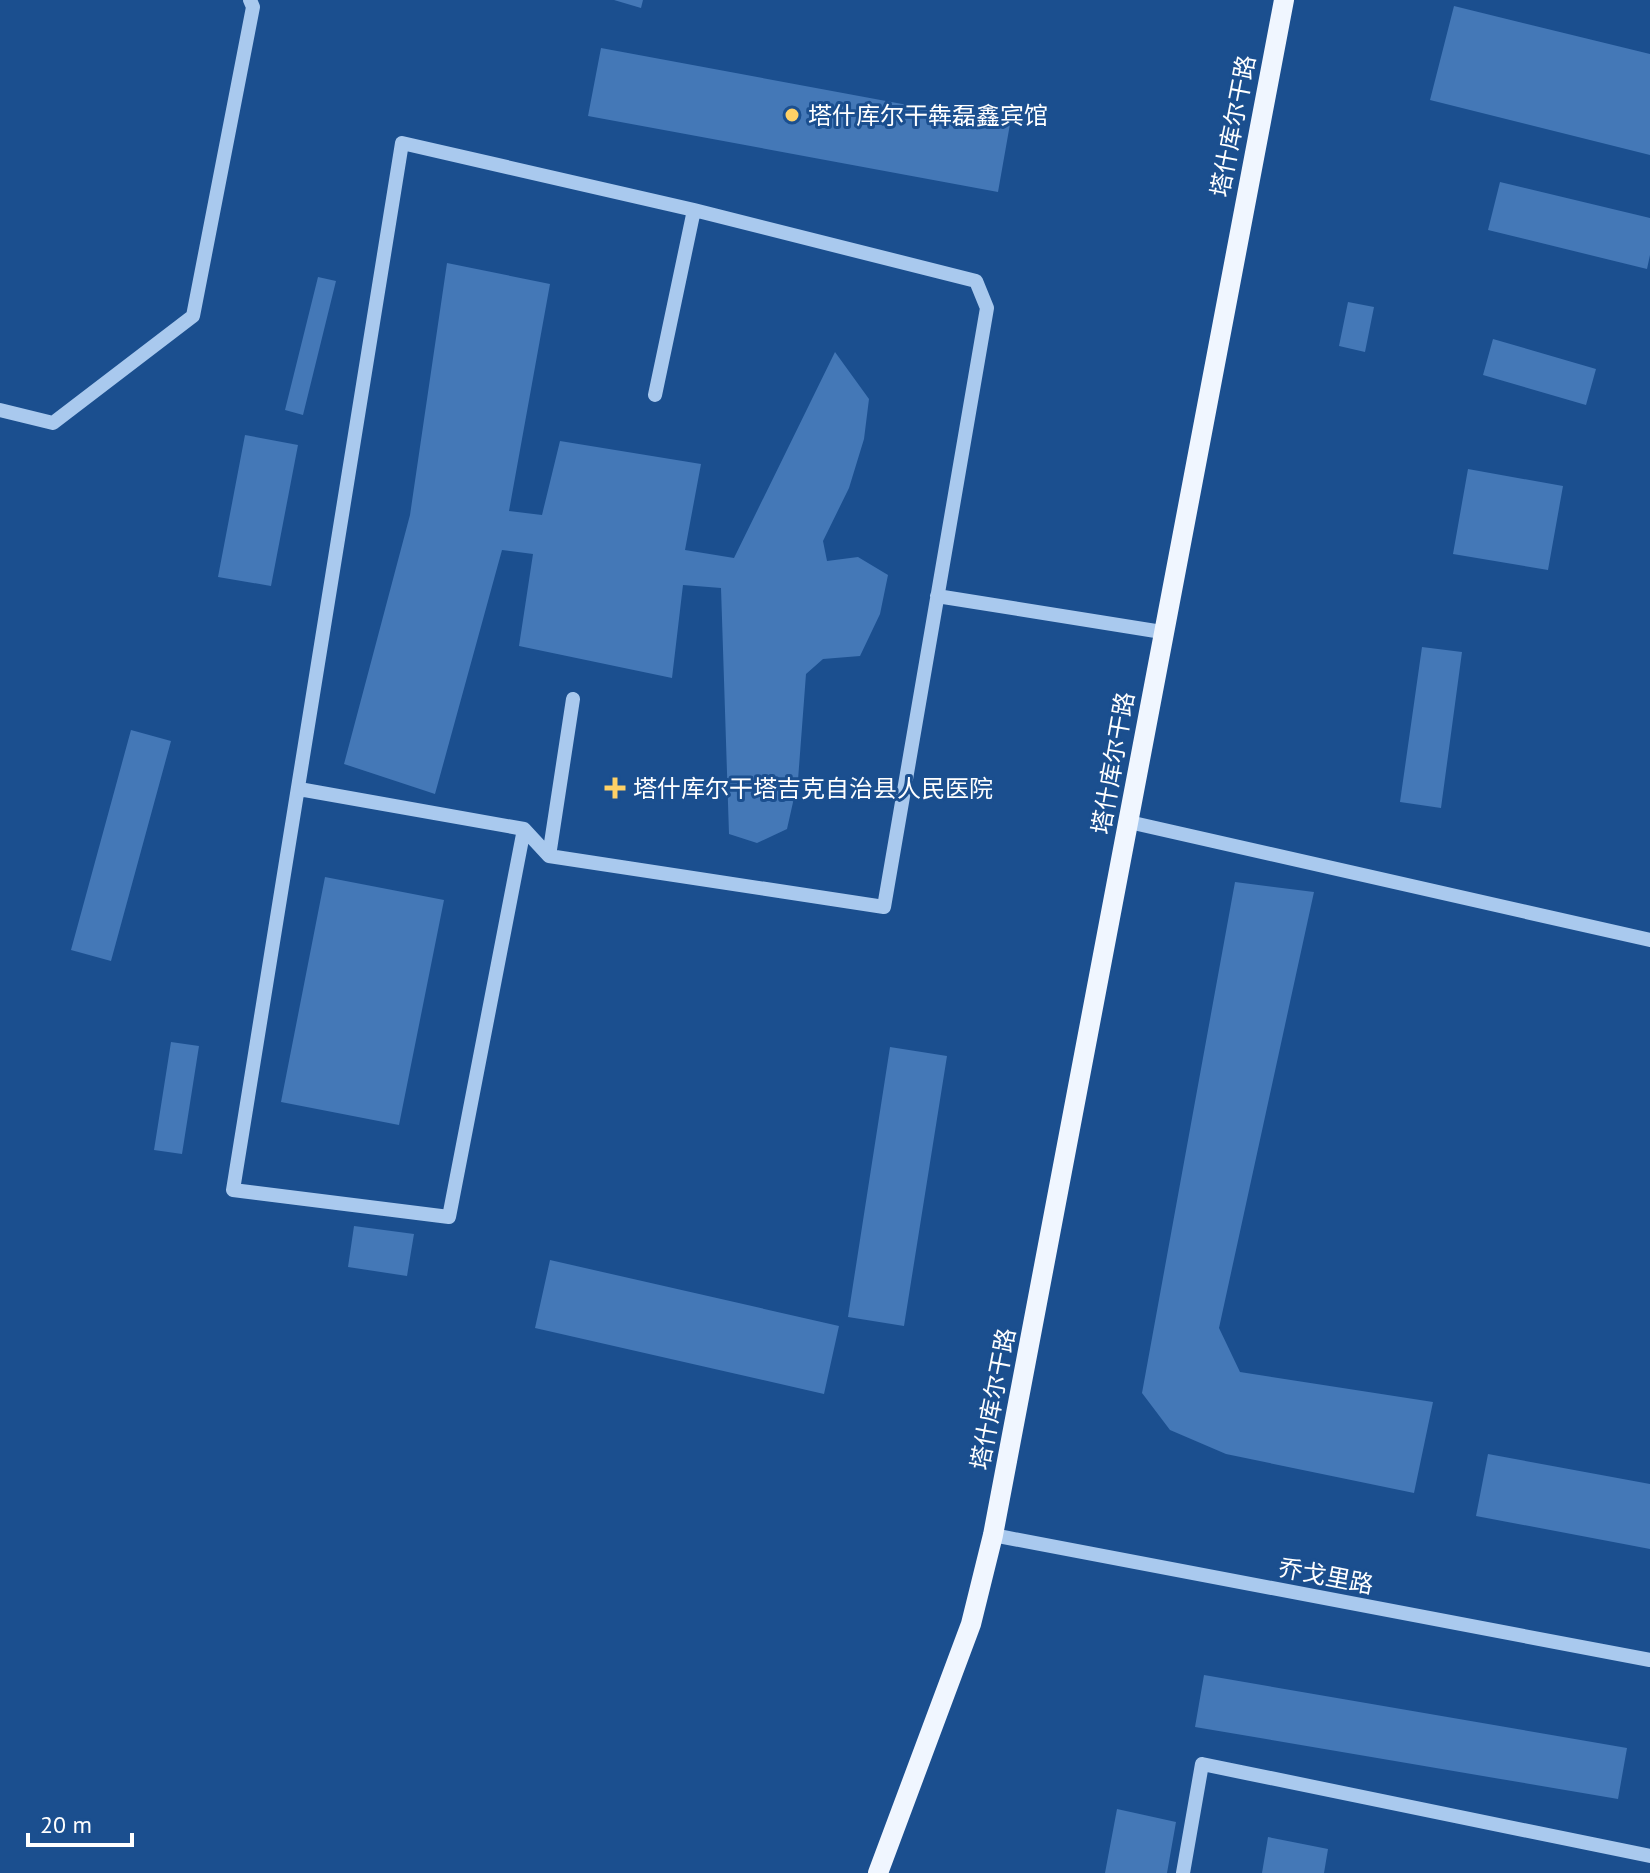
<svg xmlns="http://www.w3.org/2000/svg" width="1650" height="1873" font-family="'PT Sans','Noto Sans SC',sans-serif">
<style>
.building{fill:#4478b7}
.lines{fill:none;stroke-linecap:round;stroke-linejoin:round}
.minor{stroke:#a9c9ee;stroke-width:14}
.major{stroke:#f0f6ff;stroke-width:20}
.poi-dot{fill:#ffd166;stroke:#1b4f8f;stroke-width:3}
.labels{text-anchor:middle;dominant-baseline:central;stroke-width:6;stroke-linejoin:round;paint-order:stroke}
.poi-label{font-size:24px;fill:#fff;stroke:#1b4f8f;text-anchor:start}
.street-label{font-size:24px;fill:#fff;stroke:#1b4f8f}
</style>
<rect width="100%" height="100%" fill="#1b4f8f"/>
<!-- building -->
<path class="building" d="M614,0h29l-2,8z
M1454,6l196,48v101l-220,-55z
M601,48l409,76 -12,68 -410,-76z
M1500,182l150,36v37l-3,14 -159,-39z
M447,263l103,21 -41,227 33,4 18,-74 141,23 -16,86 49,8 101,-206 34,47 -5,40 -15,49 -26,53 4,20 31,-4 30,18 -8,39 -20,42 -37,3 -17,15 -8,106 -11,49 -30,14 -28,-9 -8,-246 -38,-3 -11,93 -153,-32 14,-92 -31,-4 -67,244 -91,-30 66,-249z
M318,277l18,4 -33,134 -18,-5z
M1348,302l26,5 -9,45 -26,-6z
M1493,339l103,30 -10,36 -103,-30z
M245,435l53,10 -27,141 -53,-9z
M1468,469l95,17 -15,84 -95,-16z
M1422,647l40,5 -21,156 -41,-6z
M131,730l40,11 -60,220 -40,-11z
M325,877l119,23 -45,225 -118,-23z
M1235,882l79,10 -95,436 21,44 193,30 -19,91 -188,-39 -56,-24 -28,-37z
M171,1042l28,4 -17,108 -28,-4z
M890,1047l57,9 -43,270 -56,-9z
M354,1226l60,8 -7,42 -59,-9z
M550,1260l289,66 -15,68 -289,-66z
M1488,1454l162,30v65l-174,-33z
M1204,1675l423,73 -9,51 -423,-72z
M1117,1809l59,13 -9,51h-62z
M1268,1837l60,12 -4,24h-62z"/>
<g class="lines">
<!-- minor -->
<path class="minor" d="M655,395l39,-185
M0,410l53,13 140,-107 60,-309 -3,-7
M937,596l225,36
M299,789l225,40 25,27 335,51 103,-599 -11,-27 -282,-71 -292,-67 -169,1047 216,27 75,-388
M1129,822l521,118
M549,856l24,-157
M993,1535l657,125
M1183,1873l19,-109 448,92"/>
<!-- major -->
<path class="major" d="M878,1873l93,-249 22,-89 291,-1535"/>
</g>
<!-- markers -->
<g class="poi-dot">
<circle cx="792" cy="115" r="8"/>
<path d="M611 776h8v8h8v8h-8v8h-8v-8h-8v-8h8z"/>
</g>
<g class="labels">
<!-- poi labels -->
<g class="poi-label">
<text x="808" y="115">塔什库尔干犇磊鑫宾馆</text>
<text x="633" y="788">塔什库尔干塔吉克自治县人民医院</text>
</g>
<!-- street labels -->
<g class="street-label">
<text transform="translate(1233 126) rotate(-79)">塔什库尔干路</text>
<text transform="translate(1113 763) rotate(-80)">塔什库尔干路</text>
<text transform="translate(993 1399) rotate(-79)">塔什库尔干路</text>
<text transform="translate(1326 1576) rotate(11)">乔戈里路</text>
</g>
</g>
<!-- scale -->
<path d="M28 1833v12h104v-12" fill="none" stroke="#ffffff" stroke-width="4"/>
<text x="40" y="1833" font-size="24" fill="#ffffff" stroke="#1b4f8f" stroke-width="6" paint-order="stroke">20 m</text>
</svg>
